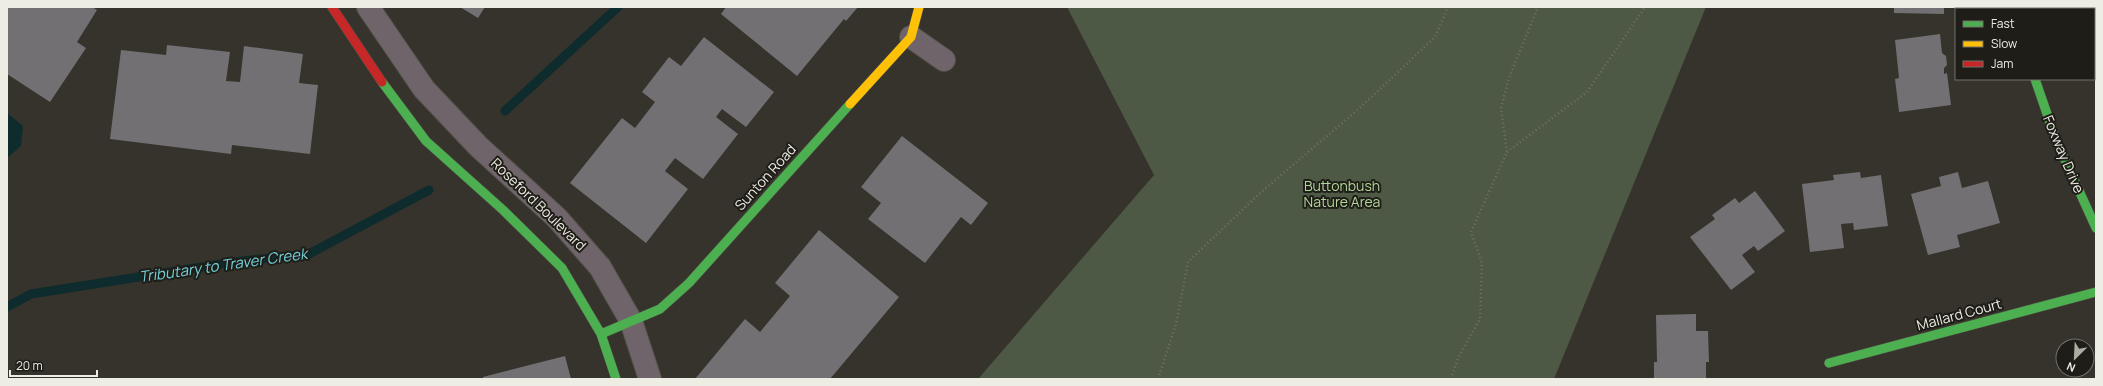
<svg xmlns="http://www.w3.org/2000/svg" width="2103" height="386" font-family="Manrope,sans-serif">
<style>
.green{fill:#4d5945}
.water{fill:#0e2b2d}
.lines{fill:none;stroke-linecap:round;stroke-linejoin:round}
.stream{stroke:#0e2b2d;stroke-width:9}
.building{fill:#737074}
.street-casing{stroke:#525049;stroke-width:24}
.fast-casing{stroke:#525049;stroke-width:10}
.slow-casing{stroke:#525049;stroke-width:10}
.jam-casing{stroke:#525049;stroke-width:10}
.path{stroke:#746e6f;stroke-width:2.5;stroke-dasharray:1 3;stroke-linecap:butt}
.street{stroke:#6f646a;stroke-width:22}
.fast{stroke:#4caf50;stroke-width:9}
.slow{stroke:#ffc107;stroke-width:9}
.jam{stroke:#c62828;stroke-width:9}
.labels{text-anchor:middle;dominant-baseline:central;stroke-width:4;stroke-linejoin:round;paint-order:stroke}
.street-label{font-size:14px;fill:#eeede3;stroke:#1f1d17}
.park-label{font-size:14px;fill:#b1d699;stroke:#1f1d17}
.water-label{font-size:15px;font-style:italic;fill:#73d2dd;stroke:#1f1d17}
</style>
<rect width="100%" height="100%" fill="#35332b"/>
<!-- green -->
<path class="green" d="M1067,7h639l-152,372h-576l176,-204z"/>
<!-- water -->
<path class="water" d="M7,113l16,13 -2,20 -14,12z"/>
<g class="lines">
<!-- stream -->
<path class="stream" d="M505,111l113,-104
M7,307l24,-13 202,-32 76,-8 120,-64"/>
</g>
<!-- building -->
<path class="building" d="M7,7h85l5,3 -20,32 9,6 -36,54 -43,-28z
M460,7h25l-7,11z
M726,7h132l-12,14 -2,-2 -47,57 -76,-62z
M1894,7h50v7l-50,-1z
M1940,34l2,19 4,3 1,9 -3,3v6l3,-1 4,32 -52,7 -4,-33 4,-1 -4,-38z
M704,37l70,55 -28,35 -24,-18 -6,8 22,17 -35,45 -28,-21 -10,13 23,18 -42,54 -76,-60 52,-65 13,10 20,-26 -13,-10 27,-35 12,9z
M167,45l63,7 -4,29 14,1 4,-36 59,8 -4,29 19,2 -8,69 -78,-9 -1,9 -121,-15 11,-89 45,5z
M902,136l86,67 -17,22 -10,-8 -36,46 -57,-44 13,-16 -20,-16z
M1860,172l1,6 20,-3 7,51 -34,4 -1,-7 -12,1 3,24 -34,4 -8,-68 32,-4 -1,-5z
M1958,172l4,16 26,-7 12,42 -43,12 3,12 -32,8 -17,-61 30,-8 -2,-9z
M1755,191l30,40 -27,20 -4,-5 -12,9 13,17 -24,18 -41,-53 25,-18 -3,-4 23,-17 4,5z
M819,230l80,67 -69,82h-135l50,-60 15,13 30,-36 -15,-13z
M1696,314v17h12l1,31h-3v17h-52v-17h3l-1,-47z
M565,356l6,23h-88v-2z"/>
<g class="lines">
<!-- street casing -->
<g class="street-casing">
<path id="street" d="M368,7l56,82 54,57 79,72 43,49 31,54 19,58
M2022,7l1,2
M911,37l33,23"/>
</g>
<!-- fast casing -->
<g class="fast-casing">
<path id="fast" d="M2035,79l21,61 40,88
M382,82l44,59 77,69 59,58 39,66 15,45
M601,334l59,-25 29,-26 161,-179
M1829,363l267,-71"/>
</g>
<!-- slow casing -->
<g class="slow-casing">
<path id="slow" d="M850,104l61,-67 8,-30"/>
</g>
<!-- jam casing -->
<g class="jam-casing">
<path id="jam" d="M332,7l50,75"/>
</g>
<!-- path -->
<path class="path" d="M1507,152l80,-60 58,-85
M1158,379l18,-55 12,-62 71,-68 102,-87 74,-70 13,-30
M1451,379l7,-21 22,-39 2,-56 -11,-31 36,-80 -6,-44 8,-30 29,-71"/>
<!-- street -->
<use href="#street" class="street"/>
<!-- fast -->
<use href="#fast" class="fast"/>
<!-- slow -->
<use href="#slow" class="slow"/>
<!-- jam -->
<use href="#jam" class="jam"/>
</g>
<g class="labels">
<!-- street labels -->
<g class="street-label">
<text transform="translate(2064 154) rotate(67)">Foxway Drive</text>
<text transform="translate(765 177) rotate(-48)">Sunton Road</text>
<text transform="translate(539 204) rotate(44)">Roseford Boulevard</text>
<text transform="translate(1959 314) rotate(-15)">Mallard Court</text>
</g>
<!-- park labels -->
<g class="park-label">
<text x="1342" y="185">Buttonbush<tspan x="1342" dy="16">Nature Area</tspan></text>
</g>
<!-- water labels -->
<g class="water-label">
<text transform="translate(223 265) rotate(-8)">Tributary to Traver Creek</text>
</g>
</g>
<!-- border -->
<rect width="2103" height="386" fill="none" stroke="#eeede3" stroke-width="16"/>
<!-- legend -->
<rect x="1955" y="8" width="140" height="72" fill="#1f1d17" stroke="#727069"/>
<rect x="1963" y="21" width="20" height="6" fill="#4caf50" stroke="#727069"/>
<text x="1991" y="28" font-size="12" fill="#eeede3">Fast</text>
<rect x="1963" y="41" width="20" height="6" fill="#ffc107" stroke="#727069"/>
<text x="1991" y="48" font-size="12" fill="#eeede3">Slow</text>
<rect x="1963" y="61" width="20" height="6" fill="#c62828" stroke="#727069"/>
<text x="1991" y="68" font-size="12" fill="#eeede3">Jam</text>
<!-- north arrow -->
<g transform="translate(2075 358) rotate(204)"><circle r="19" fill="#1f1d17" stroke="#727069"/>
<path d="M0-3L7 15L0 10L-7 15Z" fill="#adaca3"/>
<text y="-6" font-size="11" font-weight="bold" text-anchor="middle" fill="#eeede3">N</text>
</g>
<!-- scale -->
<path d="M10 370v6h87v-6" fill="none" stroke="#eeede3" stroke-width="2"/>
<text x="16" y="370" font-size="12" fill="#eeede3" stroke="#1f1d17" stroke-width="3" paint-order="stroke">20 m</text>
</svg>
